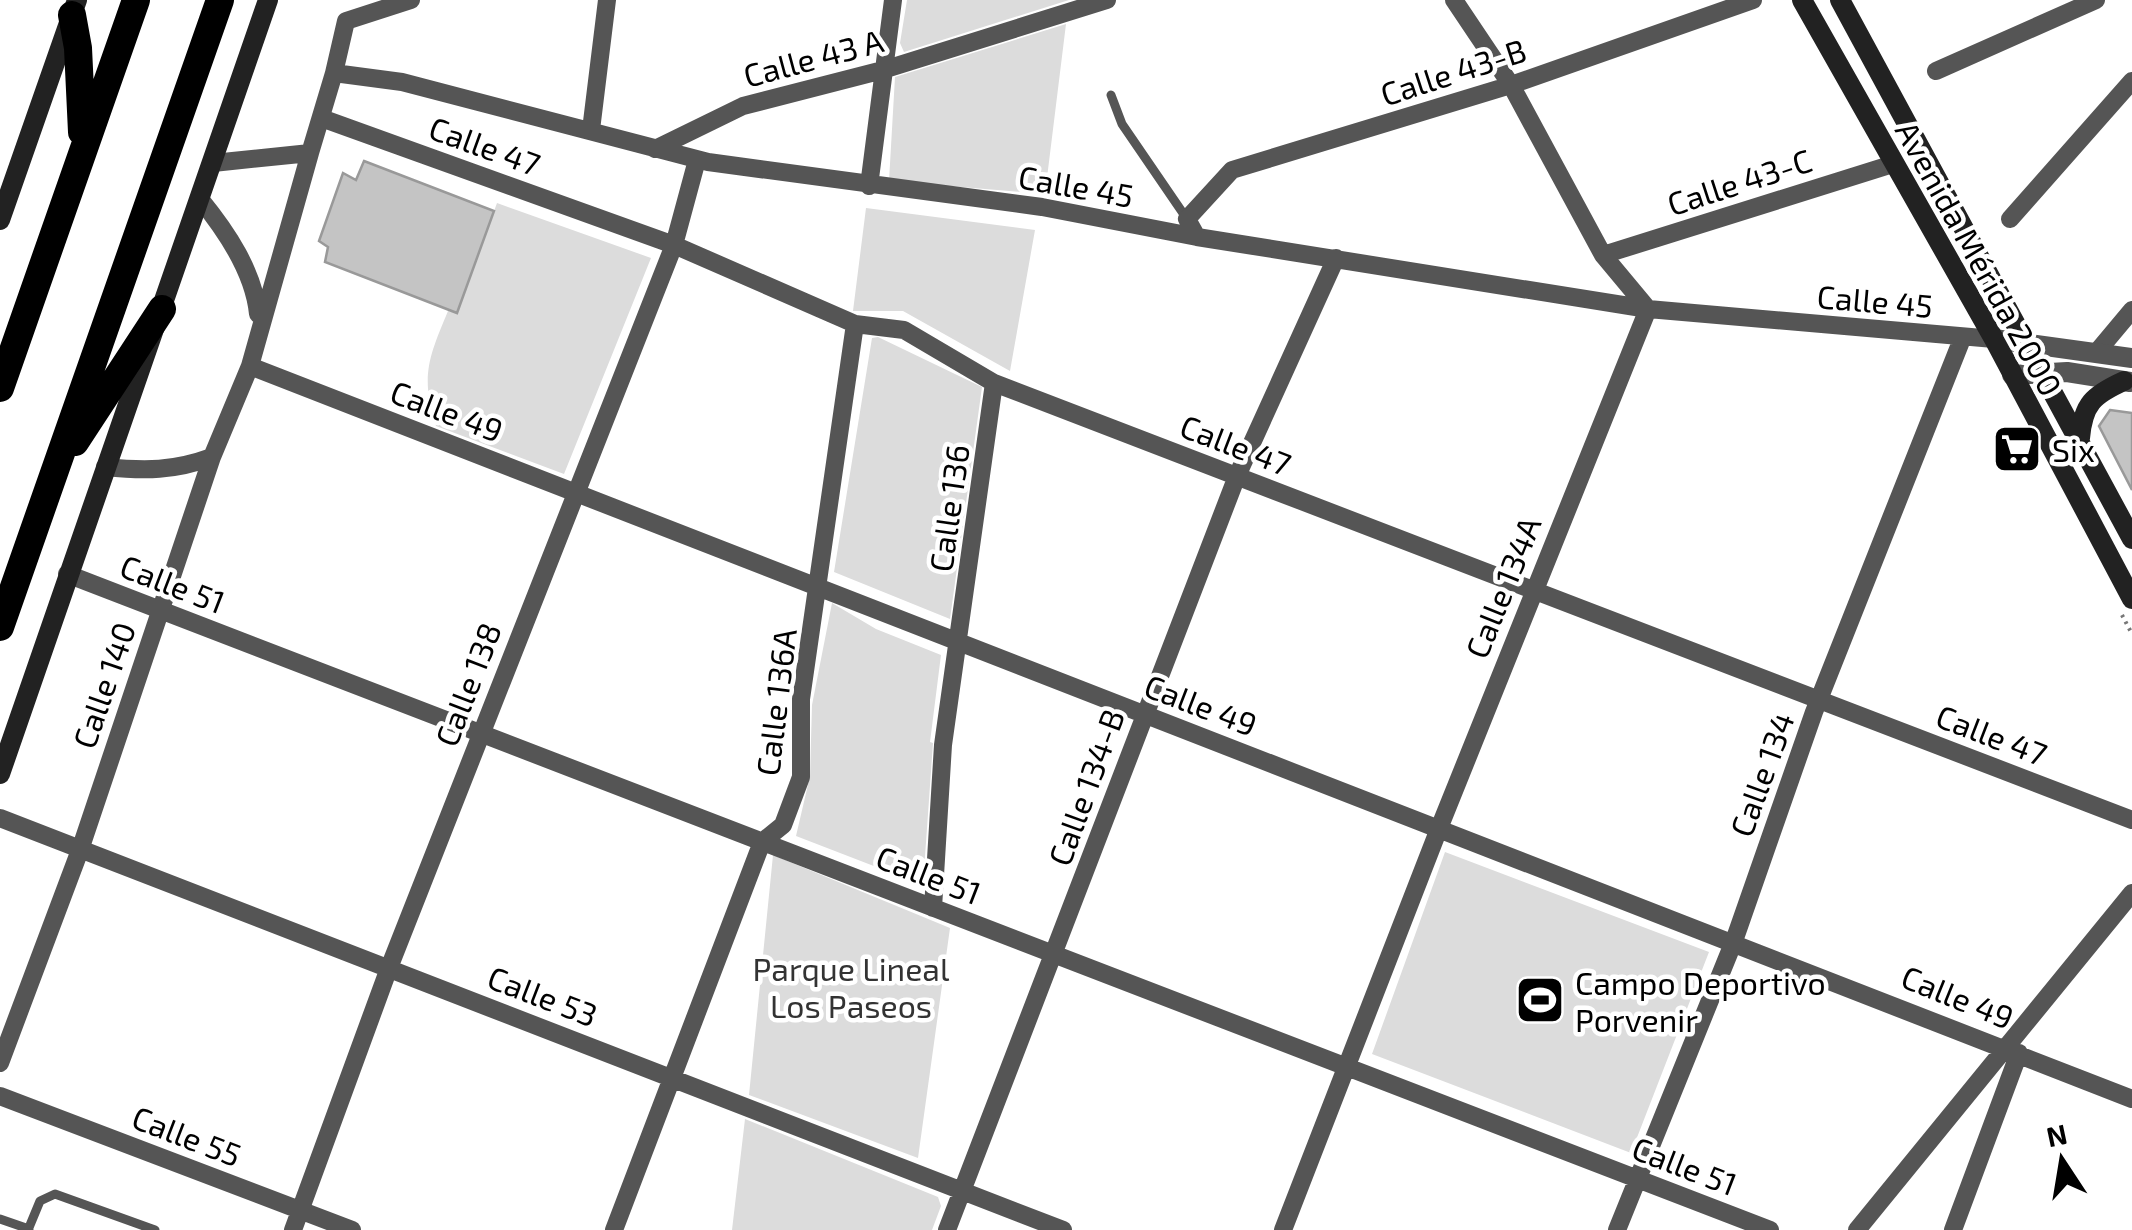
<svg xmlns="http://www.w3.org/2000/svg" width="2132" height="1230" font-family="'Exo 2',sans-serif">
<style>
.green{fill:#dcdcdc}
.building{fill:#c4c4c4;stroke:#999;stroke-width:2.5}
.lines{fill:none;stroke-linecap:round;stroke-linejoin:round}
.path{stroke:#777;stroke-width:4;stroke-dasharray:2.5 5;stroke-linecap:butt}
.service{stroke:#555;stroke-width:9}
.minor{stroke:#555;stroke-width:18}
.tertiary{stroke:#555;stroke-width:20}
.secondary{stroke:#222;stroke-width:20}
.trunk{stroke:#000;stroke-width:28}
.labels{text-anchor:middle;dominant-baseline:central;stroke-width:9;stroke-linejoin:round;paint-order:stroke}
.street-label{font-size:32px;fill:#000;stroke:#fff}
.poi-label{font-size:32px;fill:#000;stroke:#fff;text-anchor:start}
.park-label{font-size:32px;fill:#333;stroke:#fff}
</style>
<rect width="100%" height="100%" fill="#fff"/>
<!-- green -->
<path class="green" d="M907,0h162l-165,52 -4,-9z
M1066,24l-21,170 -156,-13 6,-104z
M497,203l154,55 -87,216 -128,-48c-16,-50 -7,-69 12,-115l9,1z
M866,208l169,22 -25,141 -107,-60h-50z
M878,337l104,50 -32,232 -116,-47 38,-234z
M832,603l44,26 65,26 -11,87 3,1 -10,142 -127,-49 14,-60 2,-71z
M1445,852l264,100 -78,201 -259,-99z
M773,855l177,73 -32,230 -169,-63z
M745,1119l193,78 3,9 -9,24h-200z"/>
<!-- building -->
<path class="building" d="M364,161l130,50 -37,102 -132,-51 3,-15 -9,-6 24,-68 13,7z
M2110,410l22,3v77l-33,-64z"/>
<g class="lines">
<!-- path -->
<path class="path" d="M2122,615l10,19"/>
<!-- service -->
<path class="service" d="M1111,95l11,29 65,95
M0,1219l29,10
M28,1230l12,-29 15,-7 100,36"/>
<!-- minor -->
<path class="minor" d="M1454,0l57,85 92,170 45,54
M1936,71l160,-71
M334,73l12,-52 65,-21
M324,119l350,126 181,79 49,6 90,53 1138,437
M591,130l16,-130
M655,149l88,-43 140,-36 224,-70
M213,163l97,-10 24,-80 68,9 306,80 334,45 155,30 451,72 346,30
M869,186l24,-186
M200,199c27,33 54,73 58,115
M2010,219l122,-138
M1197,237l-10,-18 45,-49 279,-85 242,-85
M1603,255l290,-91
M2096,353l36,-43
M250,366l1882,733
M105,467c40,4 69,4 107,-10
M67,574l1703,656
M0,818l1063,412
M933,908l10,-163 51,-362
M0,1063l80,-213 132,-393 38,-91 60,-213
M0,1096l352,134
M293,1230l96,-262 285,-723 23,-85
M614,1230l148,-388 21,-17 18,-48v-78l54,-375
M947,1230l290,-754 99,-218
M1283,1230l157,-404 208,-517
M1617,1230l117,-289 80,-229 148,-373
M1857,1230l275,-337
M1953,1230l66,-177"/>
<!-- tertiary -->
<path class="tertiary" d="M1994,339l138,19
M2012,375l55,-3 63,10"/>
<!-- secondary -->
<path class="secondary" d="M1802,0l192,339 138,260
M1840,0l292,539
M0,220l77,-220
M2080,438c3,-34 13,-43 44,-57
M0,774l268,-774"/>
<!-- trunk -->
<path class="trunk" d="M72,15l6,33 4,84
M0,388l136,-388
M75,442l87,-133
M0,627l220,-627"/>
</g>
<!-- icons -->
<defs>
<g id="supermarket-square" transform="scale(2.5)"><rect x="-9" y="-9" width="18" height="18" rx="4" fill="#000" stroke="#fff"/><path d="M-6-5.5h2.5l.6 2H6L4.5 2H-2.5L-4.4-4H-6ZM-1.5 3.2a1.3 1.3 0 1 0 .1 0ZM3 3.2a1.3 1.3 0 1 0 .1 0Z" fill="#fff"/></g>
<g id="stadium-square" transform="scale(2.5)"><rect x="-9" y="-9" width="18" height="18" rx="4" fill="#000" stroke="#fff"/><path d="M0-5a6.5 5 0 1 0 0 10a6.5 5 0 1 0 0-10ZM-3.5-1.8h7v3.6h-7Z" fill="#fff"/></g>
</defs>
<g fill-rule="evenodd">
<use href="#supermarket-square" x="2017" y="449"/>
<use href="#stadium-square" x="1540" y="1000"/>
</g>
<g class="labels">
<!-- street labels -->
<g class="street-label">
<text transform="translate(813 57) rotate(-15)">Calle 43 A</text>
<text transform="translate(1453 71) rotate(-18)">Calle 43-B</text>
<text transform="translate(485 145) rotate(20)">Calle 47</text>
<text transform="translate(1739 181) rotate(-18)">Calle 43-C</text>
<text transform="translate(1076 185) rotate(10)">Calle 45</text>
<text transform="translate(1980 258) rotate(61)">Avenida Mérida 2000</text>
<text transform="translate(1875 300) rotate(5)">Calle 45</text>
<text transform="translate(447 410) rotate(21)">Calle 49</text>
<text transform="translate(1236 444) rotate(21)">Calle 47</text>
<text transform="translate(948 508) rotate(-82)">Calle 136</text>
<text transform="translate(173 583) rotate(21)">Calle 51</text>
<text transform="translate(1502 587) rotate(-68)">Calle 134A</text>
<text transform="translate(467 684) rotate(-69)">Calle 138</text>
<text transform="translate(103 685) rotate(-71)">Calle 140</text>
<text transform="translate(775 702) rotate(-83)">Calle 136A</text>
<text transform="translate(1201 704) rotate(21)">Calle 49</text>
<text transform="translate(1992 734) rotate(21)">Calle 47</text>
<text transform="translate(1761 774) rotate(-70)">Calle 134</text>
<text transform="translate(1085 787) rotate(-70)">Calle 134-B</text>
<text transform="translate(929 874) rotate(21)">Calle 51</text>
<text transform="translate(543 995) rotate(21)">Calle 53</text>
<text transform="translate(1958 996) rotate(22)">Calle 49</text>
<text transform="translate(187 1135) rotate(21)">Calle 55</text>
<text transform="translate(1685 1165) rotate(21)">Calle 51</text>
</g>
<!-- poi labels -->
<g class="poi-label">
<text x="2052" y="449">Six</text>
<text x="1575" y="982">Campo Deportivo<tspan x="1575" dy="37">Porvenir</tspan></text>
</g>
<!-- park labels -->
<g class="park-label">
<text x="851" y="968">Parque Lineal<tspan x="851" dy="37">Los Paseos</tspan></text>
</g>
</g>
<!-- north arrow -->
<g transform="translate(2062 1160) rotate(348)" stroke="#ffffff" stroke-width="8" paint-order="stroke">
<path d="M0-8L18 38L0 25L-18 38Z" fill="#000000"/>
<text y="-15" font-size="28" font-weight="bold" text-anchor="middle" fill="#000000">N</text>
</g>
</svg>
